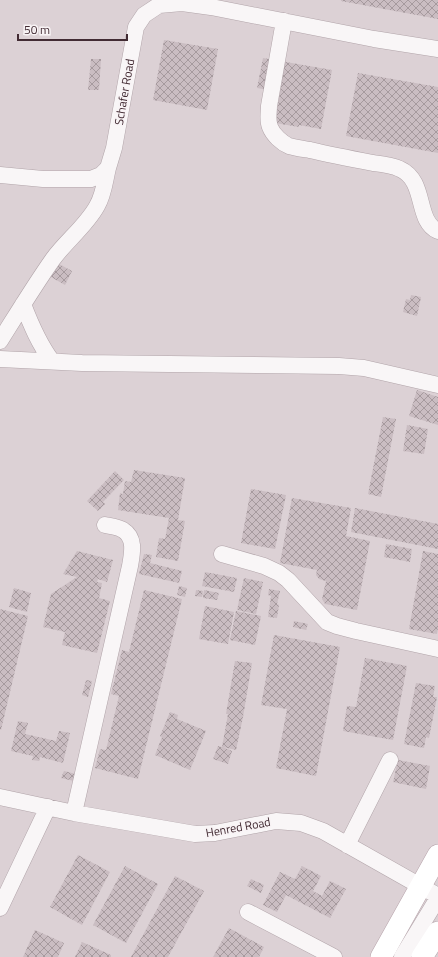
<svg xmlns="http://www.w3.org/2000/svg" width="438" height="957" font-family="'Titillium Web',sans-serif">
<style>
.built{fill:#dcd1d5}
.building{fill:url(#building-cross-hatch)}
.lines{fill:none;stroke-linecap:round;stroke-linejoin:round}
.minor-casing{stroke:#b1a4a9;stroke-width:17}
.major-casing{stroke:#b6a3aa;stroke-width:22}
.minor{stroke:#f9f6f7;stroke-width:16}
.major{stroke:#fff;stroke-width:21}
.labels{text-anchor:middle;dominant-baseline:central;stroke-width:3;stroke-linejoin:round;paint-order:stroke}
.street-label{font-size:12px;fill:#422b33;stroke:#f8f3f5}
</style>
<defs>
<pattern id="building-cross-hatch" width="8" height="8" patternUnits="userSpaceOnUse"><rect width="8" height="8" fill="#cabdc2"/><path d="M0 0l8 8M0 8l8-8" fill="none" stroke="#a69a9e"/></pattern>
</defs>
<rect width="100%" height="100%" fill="#eae3e6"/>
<!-- built -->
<path class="built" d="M0,0h438v957h-438z"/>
<!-- building -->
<path class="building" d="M341,0h97v19l-97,-18z
M164,40l54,9 -11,61 -54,-10z
M263,58l69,12 -11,59 -22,-4v2l-24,-4 5,-31 -23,-4z
M91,59h10l-2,31h-11z
M358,73l80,14v66l-92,-17z
M59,264l13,7 -7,14 -14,-8z
M411,295l10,2 -4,19 -14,-4 3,-13 4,1z
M417,390l21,7v28l-29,-9z
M383,417l13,2 -15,78 -13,-3z
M407,425l21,4 -4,25 -21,-3z
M134,470l51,8 -7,42 7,1 -7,40 -22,-4 3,-19 6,1 4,-21 -51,-8 2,-17 3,1 2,-13 6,1z
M115,471l9,9 -21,22 2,2 -7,7 -11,-10z
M251,489l35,6 -11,54 -34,-6z
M292,498l59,10 -5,28 24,5 -13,69 -32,-6 -3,-5 4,-18 -7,-2 -3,-4 1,-5 -37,-7z
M355,508l83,16v25l-87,-17z
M386,544l26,5 -2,13 -26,-5z
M77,551l36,9 -6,22 -9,-3 -1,3 5,1 -3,15 11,3 -13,52 -35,-8 3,-13 -22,-5 8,-33 26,-17 -14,-3z
M423,551l15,3v74l-1,6 -28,-5z
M144,554l8,1 -2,8 32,8 -3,12 -40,-9z
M205,572l32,6 -3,14 -32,-6z
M244,578l19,4 -7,32 -19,-4z
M179,586l8,2 -2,9 -8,-2z
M14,588l17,5 -4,19 -18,-5z
M269,589l11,2 -3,13 2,1 -2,13 -9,-1 3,-21 -3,-1z
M144,590l38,9 -44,180 -43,-11 5,-19 6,1 13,-54 -8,-2 11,-44 7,2z
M196,590l7,1 -1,6 -7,-1z
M204,590l15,3 -2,7 -14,-2z
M205,606l29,6 -6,32 -29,-5z
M0,609l28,7 -27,114 -1,-1z
M236,611l25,5 -6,29 -25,-5z
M294,621l14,3 -2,6 -13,-3z
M274,635l66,12 -24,129 -40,-8 11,-59 -26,-4z
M365,658l42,8 -14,74 -50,-9 4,-25 9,1z
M235,661l17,2 -9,54 -7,33 -13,-3 9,4 -4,13 -15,-5 5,-13 4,1 6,-33h-2z
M86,680l6,1 -4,16 -6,-2z
M416,683l19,3 -2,11h4l-8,41 -3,-1 -2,11 -20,-4z
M170,712l8,3 -1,4 29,12 -16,39 -35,-15 7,-18 -2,-1z
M18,721l10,2 -3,11 31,7 3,-10 11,2 -7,30 -23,-6 -1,4 -7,-1 1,-4 -22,-5z
M398,760l32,6 -4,23 -33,-7z
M64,771l12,3 -2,7 -13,-3z
M78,855l32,17 -28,53 -32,-18z
M125,866l33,18 -32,59 -33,-18z
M302,866l19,10 -8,15 9,5 8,-15 16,8 -16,29 -44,-23 -9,17 -14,-7 17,-33 15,7z
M175,876l29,15 -36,66h-37z
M251,879l13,6 -3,8 -14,-7z
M229,928l35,19 -5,10h-46z
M35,930l29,13 -6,14h-35z
M82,942l29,13v2h-36z"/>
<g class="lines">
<!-- minor casing -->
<g class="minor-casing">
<path id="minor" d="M284,21l-15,85c0,7 -2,14 1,21 3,8 12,16 19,19 7,2 15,3 21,4 21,5 42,9 63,13 9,1 19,2 27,6 27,12 15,52 38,62
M0,175l43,4h48l10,-4 7,-7 6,-20 22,-121 8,-12 15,-10 23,-2 29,4 163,32 64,10
M23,304c8,21 16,40 29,57
M0,341c17,-27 34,-55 53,-82 13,-18 33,-33 44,-53 7,-12 8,-26 11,-38
M0,359l82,4 257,3 25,2 74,17
M222,554l42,12 15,7 9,7 39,42 10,4 19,5 82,18
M0,797l74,16 121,21 20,-1 61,-12 25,2 22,8 115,65
M74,813l56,-247c2,-12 6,-28 -7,-36 -4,-3 -13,-4 -18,-5
M347,845l43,-85
M0,908l48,-101
M248,912l86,45
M402,957l36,-59"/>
</g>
<!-- major casing -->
<g class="major-casing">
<path id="major" d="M381,957l57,-102
M422,957l16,-25"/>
</g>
<!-- minor -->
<use href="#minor" class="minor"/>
<!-- major -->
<use href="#major" class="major"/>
</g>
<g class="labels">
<!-- street labels -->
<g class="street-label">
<text transform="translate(124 92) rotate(-80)">Schafer Road</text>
<text transform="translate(238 827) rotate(-10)">Henred Road</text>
</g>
</g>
<!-- scale -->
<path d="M18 34v6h109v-6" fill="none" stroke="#422b33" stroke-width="2"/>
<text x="24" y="34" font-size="12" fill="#422b33" stroke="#f8f3f5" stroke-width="3" paint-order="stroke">50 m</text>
</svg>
